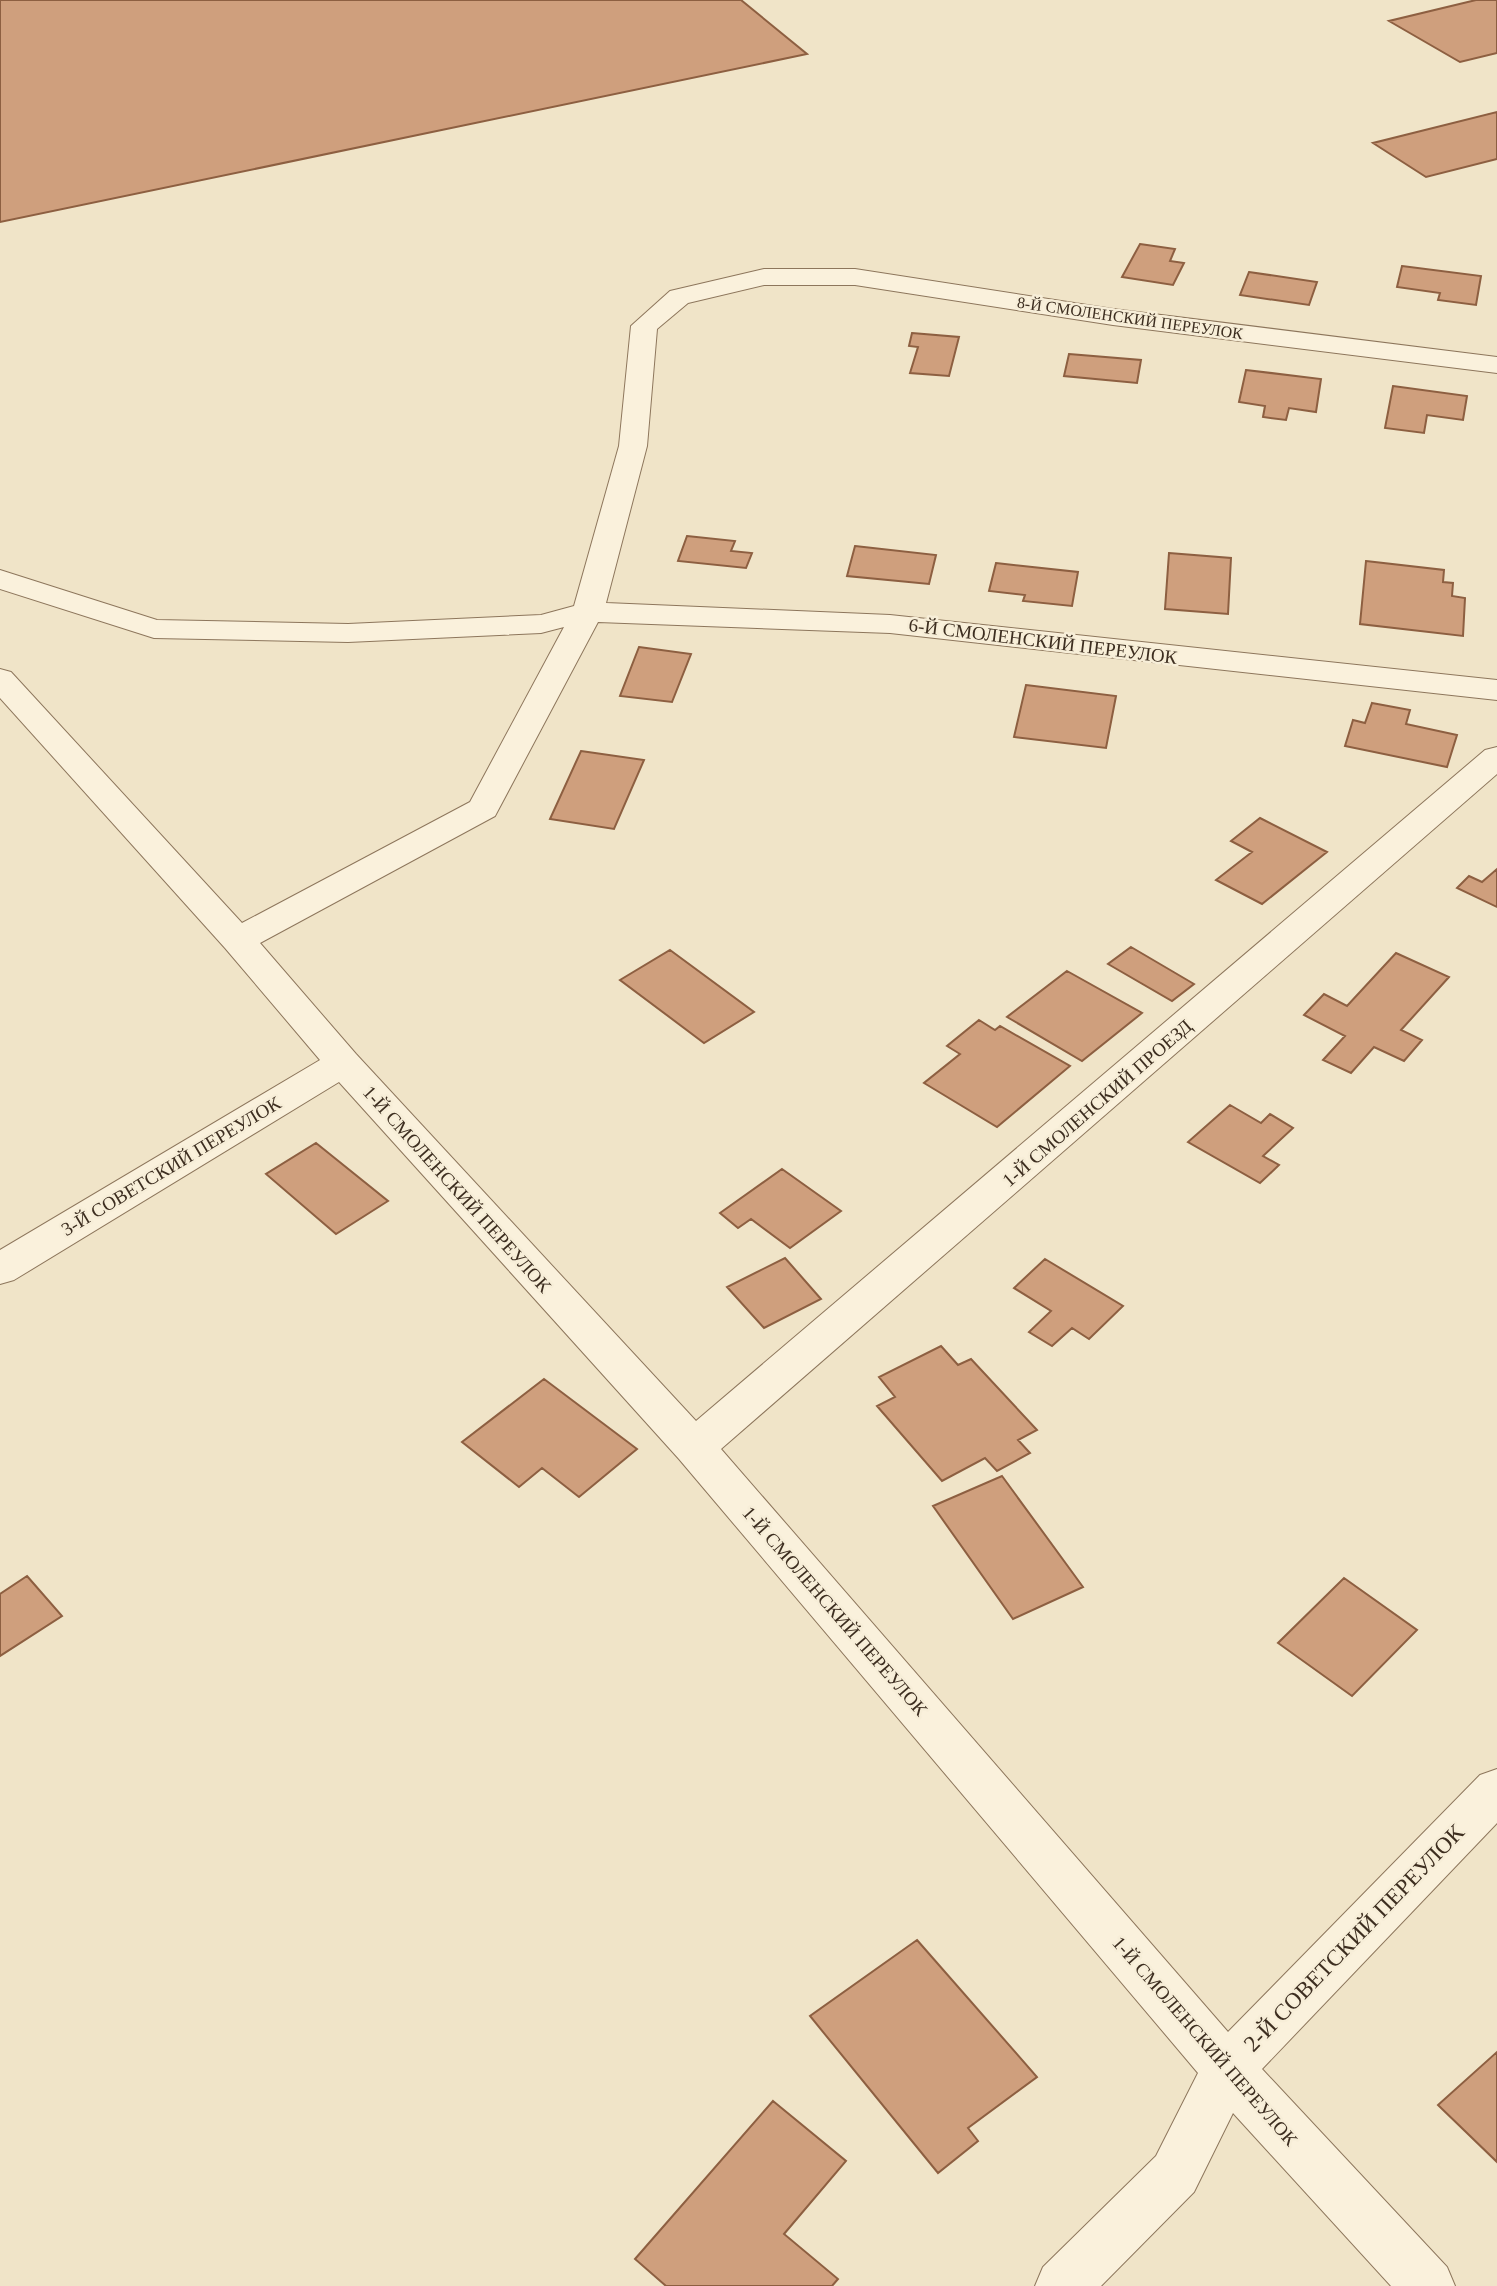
<svg xmlns="http://www.w3.org/2000/svg" width="1497" height="2286" font-family="'Times New Roman',serif">
<style>
.building{fill:#cf9f7d;stroke:#8d5f41;stroke-width:2}
.lines{fill:none;stroke-linecap:round;stroke-linejoin:round}
.minor-casing{stroke:#8d765c;stroke-width:2}
.minor{fill:#faf1dc;fill-rule:evenodd}
.labels{text-anchor:middle;dominant-baseline:central;stroke-width:5;stroke-linejoin:round;paint-order:stroke}
.far-street-label{font-size:16px;fill:#3d2e20;stroke:#f7eed8}
.street-label{font-size:19px;fill:#3d2e20;stroke:#f7eed8}
.near-street-label{font-size:23px;fill:#3d2e20;stroke:#f7eed8}
</style>
<rect width="100%" height="100%" fill="#f0e4c8"/>
<!-- building -->
<path class="building" d="M0,0h741l66,54 -807,168z
M1476,0h21v53l-37,9 -71,-41z
M1497,112v47l-71,18 -53,-34z
M1140,244l35,5 -5,12 14,2 -11,22 -51,-8z
M1402,266l79,10 -5,29 -38,-5 2,-7 -43,-6z
M1249,272l68,10 -8,23 -69,-10z
M912,333l47,4 -10,39 -39,-3 8,-26 -9,-1z
M1069,354l72,6 -4,23 -73,-7z
M1246,370l75,9 -5,33 -27,-4 -3,12 -23,-3 2,-11 -26,-4z
M1393,386l74,10 -4,24 -36,-5 -3,18 -39,-5z
M687,536l48,5 -4,10 21,2 -6,15 -68,-7z
M855,546l81,9 -7,29 -82,-8z
M1169,553l62,5 -3,56 -63,-5z
M1366,561l78,9 -1,12 10,1 -1,13 13,2 -2,38 -103,-12z
M996,563l82,9 -6,34 -49,-5 2,-6 -36,-4z
M639,647l52,7 -19,48 -52,-6z
M1026,685l90,11 -10,52 -92,-11z
M1372,703l38,7 -4,14 51,11 -10,32 -102,-21 8,-26 12,3z
M581,751l63,9 -30,69 -64,-10z
M1260,818l67,34 -65,52 -46,-24 36,-28 -21,-11z
M1497,869v38l-40,-19 12,-12 13,6z
M1131,947l63,37 -22,17 -64,-37z
M670,950l84,62 -50,31 -84,-63z
M1396,953l53,24 -48,53 21,10 -18,21 -30,-14 -23,26 -28,-13 22,-24 -41,-21 20,-21 23,12z
M1067,971l75,42 -60,48 -75,-44z
M979,1020l16,10 5,-4 70,40 -73,61 -73,-44 36,-29 -13,-8z
M1230,1105l31,18 9,-9 23,14 -30,28 16,9 -19,18 -72,-41z
M316,1143l72,58 -52,33 -70,-60z
M782,1169l59,42 -51,37 -39,-29 -13,9 -18,-15z
M785,1258l36,41 -57,29 -37,-41z
M1045,1259l78,47 -34,33 -17,-11 -20,18 -23,-14 22,-21 -37,-23z
M941,1346l17,19 13,-6 66,71 -19,10 12,13 -33,18 -12,-13 -43,23 -65,-75 18,-9 -16,-20z
M544,1379l93,70 -58,48 -37,-29 -23,19 -57,-45z
M1002,1476l81,111 -70,32 -80,-113z
M27,1576l35,40 -62,40v-62z
M1344,1578l73,52 -65,66 -74,-53z
M917,1940l120,137 -69,51 10,13 -40,32 -128,-157z
M1497,2052v110l-59,-57z
M773,2101l73,60 -62,73 54,45 -6,7h-166l-31,-27z"/>
<g class="lines">
<!-- minor casing -->
<g class="minor-casing">
<path id="minor" d="M764,269h91l258,40 384,48v16l-384,-48 -258,-40h-91l-76,18 -31,26 -10,117 -41,157 284,12 607,65v20l-607,-67 -292,-11 -103,194 -235,127 96,111 340,367 789,-671 12,-3v27l-776,675 507,583 252,-257 17,-6v54l-235,246 185,198 8,19h-64l-158,-173 -39,79 -93,94h-66l8,-19 113,-111 42,-83 -519,-614 -340,-377 -325,198 -14,4v-34l320,-190 -95,-112 -225,-250v-29l11,3 231,251 228,-121 94,-175 -23,6 -193,9 -194,-4 -154,-49v-19l157,50 191,4 193,-9 33,-9 45,-160 12,-120 39,-35z"/>
</g>
<!-- minor -->
<use href="#minor" class="minor"/>
</g>
<g class="labels">
<!-- far-street labels -->
<g class="far-street-label">
<text transform="translate(1130 318) rotate(8)">8-Й СМОЛЕНСКИЙ ПЕРЕУЛОК</text>
</g>
<!-- street labels -->
<g class="street-label">
<text transform="translate(1043 641) rotate(7)">6-Й СМОЛЕНСКИЙ ПЕРЕУЛОК</text>
<text transform="translate(1097 1103) rotate(-41)">1-Й СМОЛЕНСКИЙ ПРОЕЗД</text>
<text transform="translate(171 1166) rotate(-31)">3-Й СОВЕТСКИЙ ПЕРЕУЛОК</text>
<text transform="translate(457 1189) rotate(48)">1-Й СМОЛЕНСКИЙ ПЕРЕУЛОК</text>
<text transform="translate(835 1611) rotate(49)">1-Й СМОЛЕНСКИЙ ПЕРЕУЛОК</text>
<text transform="translate(1205 2041) rotate(49)">1-Й СМОЛЕНСКИЙ ПЕРЕУЛОК</text>
</g>
<!-- near-street labels -->
<g class="near-street-label">
<text transform="translate(1354 1938) rotate(-46)">2-Й СОВЕТСКИЙ ПЕРЕУЛОК</text>
</g>
</g>
</svg>
